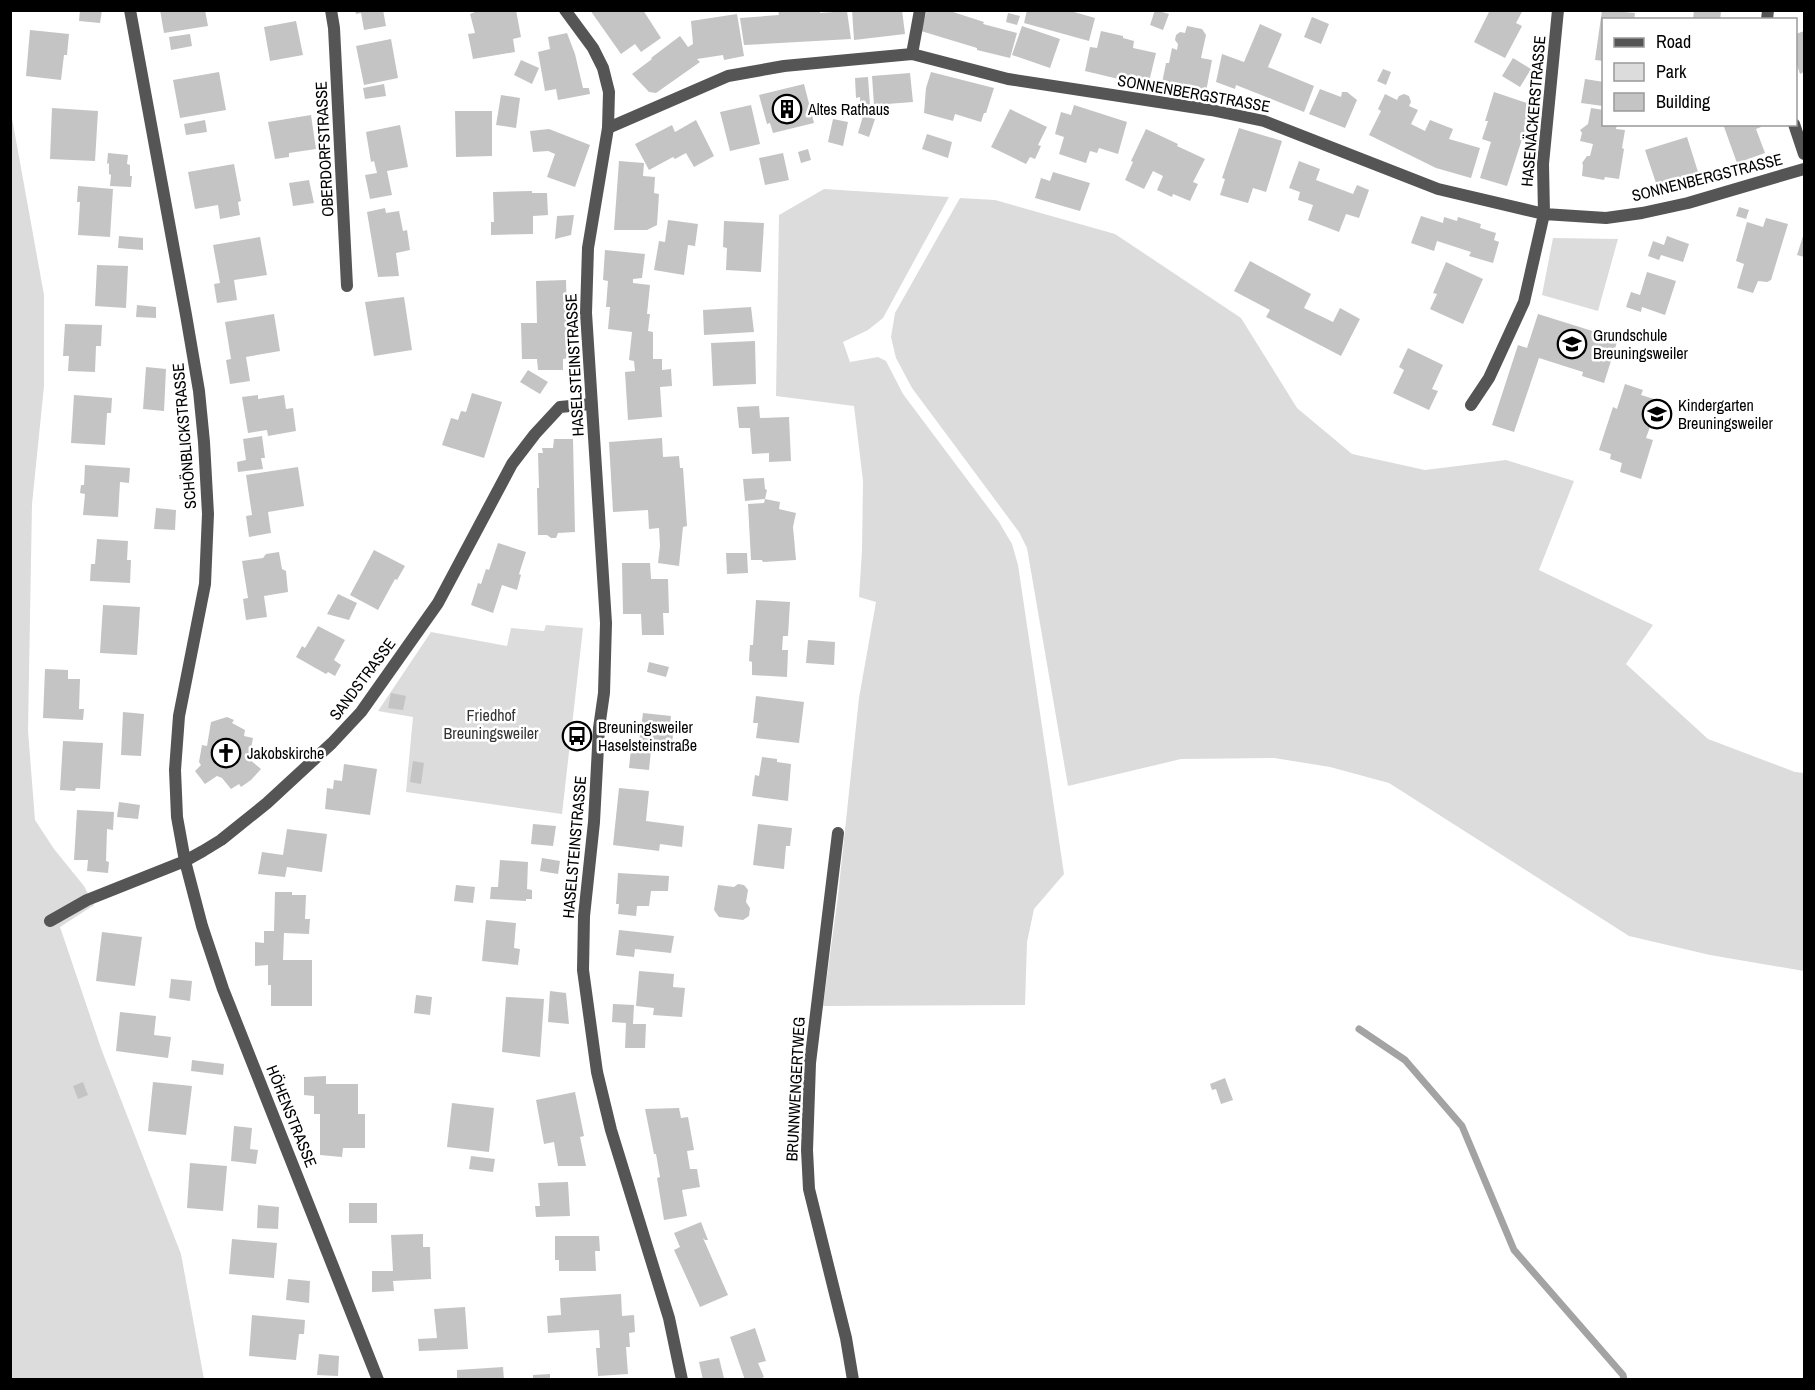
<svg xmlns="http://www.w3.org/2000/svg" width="1815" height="1390" font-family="'Archivo Narrow',sans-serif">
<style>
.green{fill:#dcdcdc}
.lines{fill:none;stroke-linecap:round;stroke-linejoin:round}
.stream{stroke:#a3a3a3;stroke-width:7}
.building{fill:#c4c4c4}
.minor{stroke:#555;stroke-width:12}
.tertiary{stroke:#555;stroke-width:12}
.labels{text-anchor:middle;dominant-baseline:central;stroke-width:5;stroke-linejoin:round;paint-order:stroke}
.street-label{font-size:16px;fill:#000;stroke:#fff}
.poi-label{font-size:16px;fill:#000;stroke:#fff;text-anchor:start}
.park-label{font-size:16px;fill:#333;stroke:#fff}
</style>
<rect width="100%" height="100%" fill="#fff"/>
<!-- green -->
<path class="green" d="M10,107l34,188v91l-12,118 -4,227 7,89 19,29 30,37 10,19 -34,22 42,124 79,203 23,125h-193z
M824,189l125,8 -66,121 -15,12 -25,12 7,20 28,-5 8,4 17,33 96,128 13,22 6,21 46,309 -30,35 -7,33 -2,63 -202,1 15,-110 21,-198 17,-96 -17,-5 3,-46 1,-70 -9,-75 -78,-10 3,-181z
M960,198l35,2 120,34 126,84 56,90 55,46 73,16 81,-10 68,21 -35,89 114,55 -27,39 82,75 87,33 9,1v198l-94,-16 -81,-19 -240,-153 -59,-16 -56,-9 -93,1 -113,27 -41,-238 -8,-16 -107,-144 -16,-30 -5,-21 4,-24z
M1553,238l65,1 -20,72 -56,-16z
M546,625l37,3 -21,186 -156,-22 7,-75 -35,-6 53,-79 76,14 4,-18 33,3z"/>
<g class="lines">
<!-- stream -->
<path class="stream" d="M1359,1029l46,31 57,66 52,124 109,125 1,5"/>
</g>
<!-- building -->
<path class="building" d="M80,10h22l-2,13 -21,-2z
M160,10h45l3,16 -44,7z
M355,10h28l3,16 -22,4 -3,-17 -5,1z
M480,10h36l5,27 -8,2 2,13 -42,7 -5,-25 7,-1 -5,-19z
M590,10h53l18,28 -20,14 -6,-8 -14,10z
M778,10h42v3l27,-2 4,28 -107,6 -4,-27 39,-3z
M852,10h50l3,24 -51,6z
M927,10h26v2l31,10 -1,2 34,9 -7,25 -33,-8v-2l-56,-17z
M1027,10h40l28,8 -6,23 -65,-18z
M1155,10l14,4 -6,16 -13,-5z
M1490,10h33l-7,13 6,3 -17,32 -31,-16z
M1602,10l33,3 -1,7h-30v41l-9,-1z
M1694,10h25l2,2 -1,8h-27z
M1008,13l12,3 -3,9 -11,-3z
M737,14l7,42 -20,4 -1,-5 -26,4 3,3 -44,31 -7,-1 -17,-18 20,-15 -1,-1 29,-22 8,11 5,-3 -2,-23z
M1312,17l17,7 -8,20 -17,-7z
M296,21l7,34 -33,6 -6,-34z
M1260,24l22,10 -14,33 46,19 -10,26 -68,-27 -1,4 -19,-7 6,-28 22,8z
M1022,26l38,13 -10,29 -38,-13z
M1187,26l15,3 4,6 -5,23 11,2 -7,37 -44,-9 5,-25h3l3,-15 5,2 1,-6 -3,-4 1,-5 4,-3 5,1z
M30,30l39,4 -2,21h-3l-3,25 -35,-4z
M1101,31l22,5v2l11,3 -1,7 23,5 -8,33 -63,-15 5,-24 7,1z
M1804,31v41l-4,2 -4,-12v-28z
M567,33l8,21 8,34h6l1,6 -32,6 -2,-11 -11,2 -7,-39 12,-3 -2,-12z
M190,34l2,12 -21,4 -2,-13z
M391,39l7,39 -34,7 -8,-39z
M1513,58l18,11 -11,18 -18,-11z
M521,60l18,8 -7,16 -18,-9z
M1383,69l8,3 -5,13 -9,-4z
M219,72l7,38 -46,8 -7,-38z
M931,72l63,16 -8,25h-2l-3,9 -26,-8 -2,7 -29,-8 2,-25z
M910,73l3,29 -39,3 -2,-29z
M868,77l2,28 -10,1v-9l-4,1 -1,-20z
M1585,79l19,3 -1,24 -22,-3z
M384,84l2,12 -21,3 -2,-11z
M804,84l10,39 -41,10 -3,-10 -3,1 -8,-29z
M1320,89l21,8 1,-5h5l10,8 -12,28 -36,-14z
M1494,92l39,13 -26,81 -27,-8 11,-36 -9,-3 6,-18h-3z
M1385,94l12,6 2,-4 5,-2 5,2 2,6 -2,4 9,4 -7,14 14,7 5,-11 23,9 -4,10 31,9 -9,30 -35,-10 -67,-33 12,-24 -3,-2z
M501,95l19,3 -4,30 -20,-3z
M751,105l9,39 -30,7 -10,-39z
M1074,105l53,17 -9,32 -19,-6 -2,5 -7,-2 -4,12 -27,-9 5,-17 -9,-3 6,-22 10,3z
M52,108l46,3 -3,50 -45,-2z
M1591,108l13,2v14h13l-1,5 9,1 -3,18 2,1 -5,30 -14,-2 -1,3 -22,-4 1,-11 -1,-2 5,-7h3l3,-12 -13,-3 2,-8 -2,-3 8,-6z
M1010,109l37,18 -9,18 3,1 -6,13 -5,-2 -4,7 -35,-17z
M455,111h37v45l-36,1z
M311,115l5,34 -27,4v4l-14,2 -7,-37z
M863,116l12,3 -6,18 -11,-4z
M833,119l15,3 -5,24 -15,-4z
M205,120l2,12 -21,3 -2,-11z
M696,120l18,36 -20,11 -8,-14 -11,6 -2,-2 -24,13 -14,-26 37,-19 3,7z
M1723,124h36l2,3 -5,2 9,24 -28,10z
M400,125l8,42 -21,4 5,24 -22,4 -5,-24 12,-2 -3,-12 -3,1 -5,-30z
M1239,128l43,13 -16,51 -13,-4 -5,15 -28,-8 5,-16 -3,-1z
M549,129l41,16 -15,42 -28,-10 8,-23 -7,-3 -15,1 -3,-21z
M1146,129l32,15 -1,2 28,13 -12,23 5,2 -8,17 -17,-7 -1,3 -15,-7 6,-14 -10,-5 -9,18 -19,-9 8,-18 -2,-1z
M927,134l25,8 -4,16 -26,-9z
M1687,137l12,38 -41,14 -13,-39z
M808,149l3,11 -10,3 -3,-11z
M108,153l20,2 -1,9 3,1v11h2l-1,11 -21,-1 1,-11 -2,-1v-11l-2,1z
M783,153l6,27 -24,5 -6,-27z
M619,161l25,2 -1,13 12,1 -1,16 5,1 -2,31 -10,5h-33z
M1299,161l21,8 -4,11 37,14 4,-9 12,5 -10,28 -13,-4 -7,18 -31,-12 5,-15 -15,-5 2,-8 -11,-4z
M234,164l7,37 -3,1 2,13 -20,4 -2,-14 -23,4 -7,-37z
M1053,172l37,11 -10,28 -45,-13 6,-20 9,3z
M309,180l5,23 -21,3 -4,-23z
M78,186l35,3 -3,48 -32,-2 2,-33h-3z
M532,191v2h15l1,22 -15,1v18l-42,1v-13h3l-1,-30z
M1739,207l10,3 -3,9 -10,-3z
M385,208l1,5 13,-2 4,20 4,-1 3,20 -14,3 3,23 -21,1 -11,-65z
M574,215l-3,20 -16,4 2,-23z
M1421,216l22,7 1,-6 13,4 1,-4 23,7 -1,4 16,5 -2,7 5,2 -6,21 -24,-7 2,-4 -34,-11 -3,10 -23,-8z
M1766,218l22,6 -17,56 -4,2 -9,-1 -5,12 -16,-5 7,-24 -8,-3 11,-39 16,5z
M668,220l30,4 -3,22 -7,-1 -4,30 -30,-5 5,-29 6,1z
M724,221l40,2 -3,49 -35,-2 1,-22 -4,-1z
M1804,233v24l-7,-2z
M119,236l24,2v12l-25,-2z
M1667,236l22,8 -6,18 -22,-7 -2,5 -11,-4 5,-15 11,4z
M260,237l7,38 -33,5 3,20 -20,3 -3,-19 6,-1 -7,-38z
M605,250l40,4 -3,24 -9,1v4l17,2 -3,29h3l-2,17 5,1v27h9v11l9,-1 1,17 -12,1 2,30 -34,3 -3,-48 10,-1 -1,-10 -5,-1 3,-28 -24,-3 2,-22h-4l2,-26 -5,-1z
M1250,261l61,33 -7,14 29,14 7,-14 20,11 -19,37 -75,-39 4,-7 -36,-19z
M1446,262l37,17 -20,45 -33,-15 7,-15 -4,-1z
M97,265l31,1 -2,42 -31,-2z
M1647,272l29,9 -11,34 -23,-8 -1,5 -15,-5 5,-15 9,3z
M566,280l2,78 -5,1v11h-25l-1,-11h-15l-1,-36h16l-1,-42z
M404,297l8,53 -38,6 -9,-54z
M137,305l19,2v11l-20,-1z
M751,307l3,25 -50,3 -1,-25z
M274,314l6,37 -34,6 4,24 -20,3 -4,-24 5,-1 -6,-37z
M1538,314l80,25 -14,44 -22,-7 1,-4 -44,-14 -25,74 -22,-7 26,-80 9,3z
M65,324l37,1 -1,21h-5l-1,26 -27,-1 1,-15h-6z
M755,341l1,43 -43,2 -2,-43z
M1408,348l35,17 -11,24 6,2 -9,19 -36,-17 11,-23 -5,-3z
M146,367l20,2 -2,42 -21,-2z
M528,370l20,12 -8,12 -20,-12z
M1625,384l18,6 -2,5 26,8 -8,26 -9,-2 -4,11 7,2 -12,39 -21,-7 2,-9 -12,-4 1,-5 -12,-4 14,-43 4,2z
M472,393l30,9 -18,56 -42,-13 9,-27 7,2 3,-9 5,1z
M74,395l38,3 -1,15h-4l-2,32 -34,-2z
M258,395v4l26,-4 2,14 7,-1 3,23 -28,5 -1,-6 -19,3 -6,-36z
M759,406l1,12 29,-1 2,44 -22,1v-9l-17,1 -2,-26h-11l-2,-21z
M262,436l3,22h-4l2,11 -25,3 -1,-10 9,-2 -3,-21z
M662,438l1,19 16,-1 1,12h3l4,58 -4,1 -4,39 -21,-3 2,-17 -1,-18 -10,1 -1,-19 -35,2 -4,-70z
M554,439h19l2,93 -17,1 -2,5h-5l-4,-3h-9l-1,-47h2l-1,-35h5l-1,-5h11z
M85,465l45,3 -1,15 -9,-1 -2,35 -35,-2 2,-21 -5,-1 1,-8h3z
M298,467l6,39 -36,6 3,21 -22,4 -3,-21 6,-1 -6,-40z
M764,478l1,11 2,1 -2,9 -20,2 -2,-22z
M765,499l15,3 -1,7 17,4 -3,14 3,33 -33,2 -1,-2h-11l-3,-56 16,-1z
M156,508l20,2 -1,20 -21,-1z
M97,539l31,2 -1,19h4l-1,23 -40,-2 1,-17h4z
M498,543l28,9 -7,22 2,1 -4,15 -15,-5 -9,28 -22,-8 7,-22 3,1 5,-15 3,1z
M374,550l31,16 -8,14 -2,-1 -17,31 -28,-15z
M279,552l3,17 4,2 2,21 -24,4 3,21 -21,3 -3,-21 5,-1 -6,-37 21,-3 3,-4z
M726,553h21l1,20 -21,1z
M622,563h28l1,16h17l1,34h-6l1,22h-22l-1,-21h-18z
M338,594l19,9 -8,17 -22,-6z
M756,600l34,2 -2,34h-5l-1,14h6l-1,27 -35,-2v-13l-3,-1 1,-16h3z
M103,605l37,2 -3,48 -37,-2z
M318,626l27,14 -11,20 7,5 -6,11 -7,-4 -2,2 -30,-17 6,-11 3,2z
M808,640l27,2 -1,23 -28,-2z
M649,662l20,5 -3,10 -19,-5z
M45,669l23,1v9h12l-1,30h5l-1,11 -40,-2z
M391,693l15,3 -3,14 -15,-2z
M756,696l48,6 -5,41 -43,-5 2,-15h-5z
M123,712l21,2 -3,42 -20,-1z
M643,713l28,3 -2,19h4l-2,18 -20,-3 -2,20 -20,-2 2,-20 7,1z
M227,717l7,3 -2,3 13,7 -1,6 9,2 -4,21 12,10 -10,11 -10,7 -2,-3 -8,5 -9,-11 -5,-2 -12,8 -10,-13 6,-6 -2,-3 3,-17 5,1 4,-24z
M63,741l40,2 -3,46 -24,-1 -1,3 -15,-1z
M762,757l15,2v3l14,2 -3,37 -36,-5 3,-21 4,1z
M413,761l11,2 -3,21 -11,-2z
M344,764l33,5 -7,46 -45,-6 2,-21 6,1 1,-9 8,1z
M619,788l30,3 -3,30 38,5 -2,21 -22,-3 -1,7 -46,-6z
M119,802l21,3 -2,14 -21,-2z
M77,810l37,2 -1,18 -6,-1 -1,32 3,1 -1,11 -21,-2 1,-11h-14z
M533,824l23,2 -3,20 -22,-2z
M758,824l34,4 -2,18h-4l-2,23 -31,-4z
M287,829l40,5 -5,38 -35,-5 -2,10 -27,-3 4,-22 21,3z
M542,858l18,3 -2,13 -18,-3z
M500,860l28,2 -1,27 5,1v9h-6v2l-36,-2 1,-12h7z
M618,873l51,3 -1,15h-17l-2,15h-12l-1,10 -18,-2 1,-10h-3z
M738,884l6,1 4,5 -2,12 4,6 -1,8 -6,4 -24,-3 -5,-7 4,-25 16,2z
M456,885l19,2 -2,16 -19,-2z
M275,892h17v3h14l-1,24h5l-1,15 -25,-1 -1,27h29v46h-41v-21h-3v-20l-13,1v-24l9,1v-12h10z
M486,920l30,3 -2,25 6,1 -2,16 -36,-4z
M619,930l55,6 -3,17 -36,-4 -1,8 -18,-2z
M102,932l40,5 -7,49 -39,-5z
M639,971l35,3 -1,13 12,1 -3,29 -29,-2 1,-7 -18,-2z
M171,979l21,2 -2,20 -21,-3z
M550,991l16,2 3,31 -21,-2z
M416,995l16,2 -2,18 -16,-2z
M506,997l38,2 -4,58 -38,-5z
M613,1004l21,1 -1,19h13l-1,24h-20l1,-25 -14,-1z
M120,1012l36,4 -2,19 17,2 -3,21 -52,-7z
M192,1060l32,4 -1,11 -32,-4z
M326,1076v8h32v30h7v34h-22l-1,9 -22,-2v-41h-6v-18l-10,-1v-18z
M1225,1078l8,22 -12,4 -5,-15 -4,1 -2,-6z
M83,1082l5,13 -10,4 -5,-13z
M153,1082l39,4 -6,49 -38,-4z
M575,1092l9,44 -4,1 6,29h-28l-4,-24 -10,2 -8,-44z
M452,1103l42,5 -5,44 -42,-5z
M679,1108l2,10 7,-1 6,33 -7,1 3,18h7l3,18 -18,3 5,26 -23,4 -7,-42 3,-1 -4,-23h-2l-9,-45z
M234,1126l18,2 -2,21 8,1 -2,14 -25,-3z
M471,1156l24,3 -2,13 -24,-3z
M190,1163l37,3 -4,45 -36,-3z
M568,1182l2,34 -34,1 -1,-11h5l-2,-23z
M349,1203h28v20h-28z
M258,1205l21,2 -1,22 -21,-1z
M701,1222l7,18h-3l-2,-2 25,57 -28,12 -26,-57 6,-3 -6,-14z
M423,1234v13h7l1,32 -38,2 1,10 -22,1v-21h21l-2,-36z
M555,1236h44l1,15h-5l1,20h-37v-11h-4z
M232,1239l45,4 -3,35 -45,-4z
M288,1279l22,2 -1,22 -23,-3z
M621,1294l1,22 12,-1 1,17 -6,1 1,14h-4l2,27 -30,2 -2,-28h4l-1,-18 -51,3 -1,-17 14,-1 -1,-17z
M465,1307l3,42 -49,2 -1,-12 19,-1 -3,-29z
M252,1315l53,5 -1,14h-5l-3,26 -47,-4z
M755,1328l11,33 -8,2 6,14 -7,3h-12l-15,-43z
M319,1354l20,2 -1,20 -21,-1z
M719,1358l5,20 -21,2 -4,-18z
M503,1367l1,13h-47v-10z
M550,1374v6h-17v-5z"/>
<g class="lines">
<!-- minor -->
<path class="minor" d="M130,10l56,305 13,76 5,51 4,72 -3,70 -26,132 -4,54 2,47 8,44 17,65 21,63 155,391
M331,10l3,18 13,258
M1767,20l1,-10
M912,54l8,-44
M1794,124l10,30
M608,128l120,-52 56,-10 128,-12 96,25 203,31 53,11 174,68 106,25 62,4 36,-5 46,-10 116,-34
M1471,405l18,-27 35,-76 20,-88 -1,-50 15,-154
M838,833l-28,230 -3,87 2,39 37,149 7,42
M50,921l37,-21 98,-39 18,-10 18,-11 46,-37 65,-60 29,-31 77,-109 74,-139 23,-30 25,-27 31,-3"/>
<!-- tertiary -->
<path class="tertiary" d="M565,10l28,38 10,20 6,24 -1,36 -20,120 -2,65 20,310 -2,70 -5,35 -5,94 -10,94 -1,54 14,102 14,58 58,188 13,62"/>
</g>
<!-- icons -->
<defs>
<g id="building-ring" transform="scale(1.5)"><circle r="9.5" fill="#fff" stroke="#000" stroke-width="1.5"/><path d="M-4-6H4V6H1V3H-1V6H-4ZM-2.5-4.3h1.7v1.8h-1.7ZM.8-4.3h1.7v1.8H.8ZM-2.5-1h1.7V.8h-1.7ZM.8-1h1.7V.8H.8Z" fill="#000"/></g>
<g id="school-ring" transform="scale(1.5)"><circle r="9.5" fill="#fff" stroke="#000" stroke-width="1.5"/><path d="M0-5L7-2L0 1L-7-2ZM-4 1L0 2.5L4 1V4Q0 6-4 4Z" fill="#000"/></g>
<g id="bus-ring" transform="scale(1.5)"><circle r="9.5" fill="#fff" stroke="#000" stroke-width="1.5"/><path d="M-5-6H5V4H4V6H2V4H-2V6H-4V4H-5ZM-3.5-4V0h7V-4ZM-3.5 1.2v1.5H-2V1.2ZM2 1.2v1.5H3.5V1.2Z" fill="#000"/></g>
<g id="church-ring" transform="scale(1.5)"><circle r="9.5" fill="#fff" stroke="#000" stroke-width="1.5"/><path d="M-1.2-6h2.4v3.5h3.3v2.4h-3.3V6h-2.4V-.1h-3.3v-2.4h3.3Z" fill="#000"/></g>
</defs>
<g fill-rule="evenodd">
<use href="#building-ring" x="787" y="109"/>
<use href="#school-ring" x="1572" y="344"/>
<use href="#school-ring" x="1657" y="414"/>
<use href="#bus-ring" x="577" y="736"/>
<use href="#church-ring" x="226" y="753"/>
</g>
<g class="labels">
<!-- street labels -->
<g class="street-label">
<text transform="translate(1194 93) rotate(10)">SONNENBERGSTRASSE</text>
<text transform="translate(1533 111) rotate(-85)">HASENÄCKERSTRASSE</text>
<text transform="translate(324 149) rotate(-93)">OBERDORFSTRASSE</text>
<text transform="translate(1707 177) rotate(-14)">SONNENBERGSTRASSE</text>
<text transform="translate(574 365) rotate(-93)">HASELSTEINSTRASSE</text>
<text transform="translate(184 436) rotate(-95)">SCHÖNBLICKSTRASSE</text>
<text transform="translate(362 679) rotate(-53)">SANDSTRASSE</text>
<text transform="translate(574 847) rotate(-85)">HASELSTEINSTRASSE</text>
<text transform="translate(795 1089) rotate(-87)">BRUNNWENGERTWEG</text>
<text transform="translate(292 1116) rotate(68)">HÖHENSTRASSE</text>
</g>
<!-- poi labels -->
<g class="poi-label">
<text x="808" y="109">Altes Rathaus</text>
<text x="1593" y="335">Grundschule<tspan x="1593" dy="18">Breuningsweiler</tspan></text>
<text x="1678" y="405">Kindergarten<tspan x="1678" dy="18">Breuningsweiler</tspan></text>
<text x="598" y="727">Breuningsweiler<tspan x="598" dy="18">Haselsteinstraße</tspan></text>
<text x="247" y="753">Jakobskirche</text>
</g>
<!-- park labels -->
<g class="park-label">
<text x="491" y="715">Friedhof<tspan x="491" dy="18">Breuningsweiler</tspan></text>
</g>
</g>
<!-- border -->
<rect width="1815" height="1390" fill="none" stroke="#000000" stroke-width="24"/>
<!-- legend -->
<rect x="1602" y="18" width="195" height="108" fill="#ffffff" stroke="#999999" stroke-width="1.5"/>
<rect x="1614" y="38" width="30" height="9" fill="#555555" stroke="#999999" stroke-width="1.5"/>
<text x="1656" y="48" font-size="18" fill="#000000">Road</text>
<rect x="1614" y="63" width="30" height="18" fill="#dcdcdc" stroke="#999999" stroke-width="1.5"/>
<text x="1656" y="78" font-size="18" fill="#000000">Park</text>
<rect x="1614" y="93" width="30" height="18" fill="#c4c4c4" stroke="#999999" stroke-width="1.5"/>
<text x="1656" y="108" font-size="18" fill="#000000">Building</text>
</svg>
